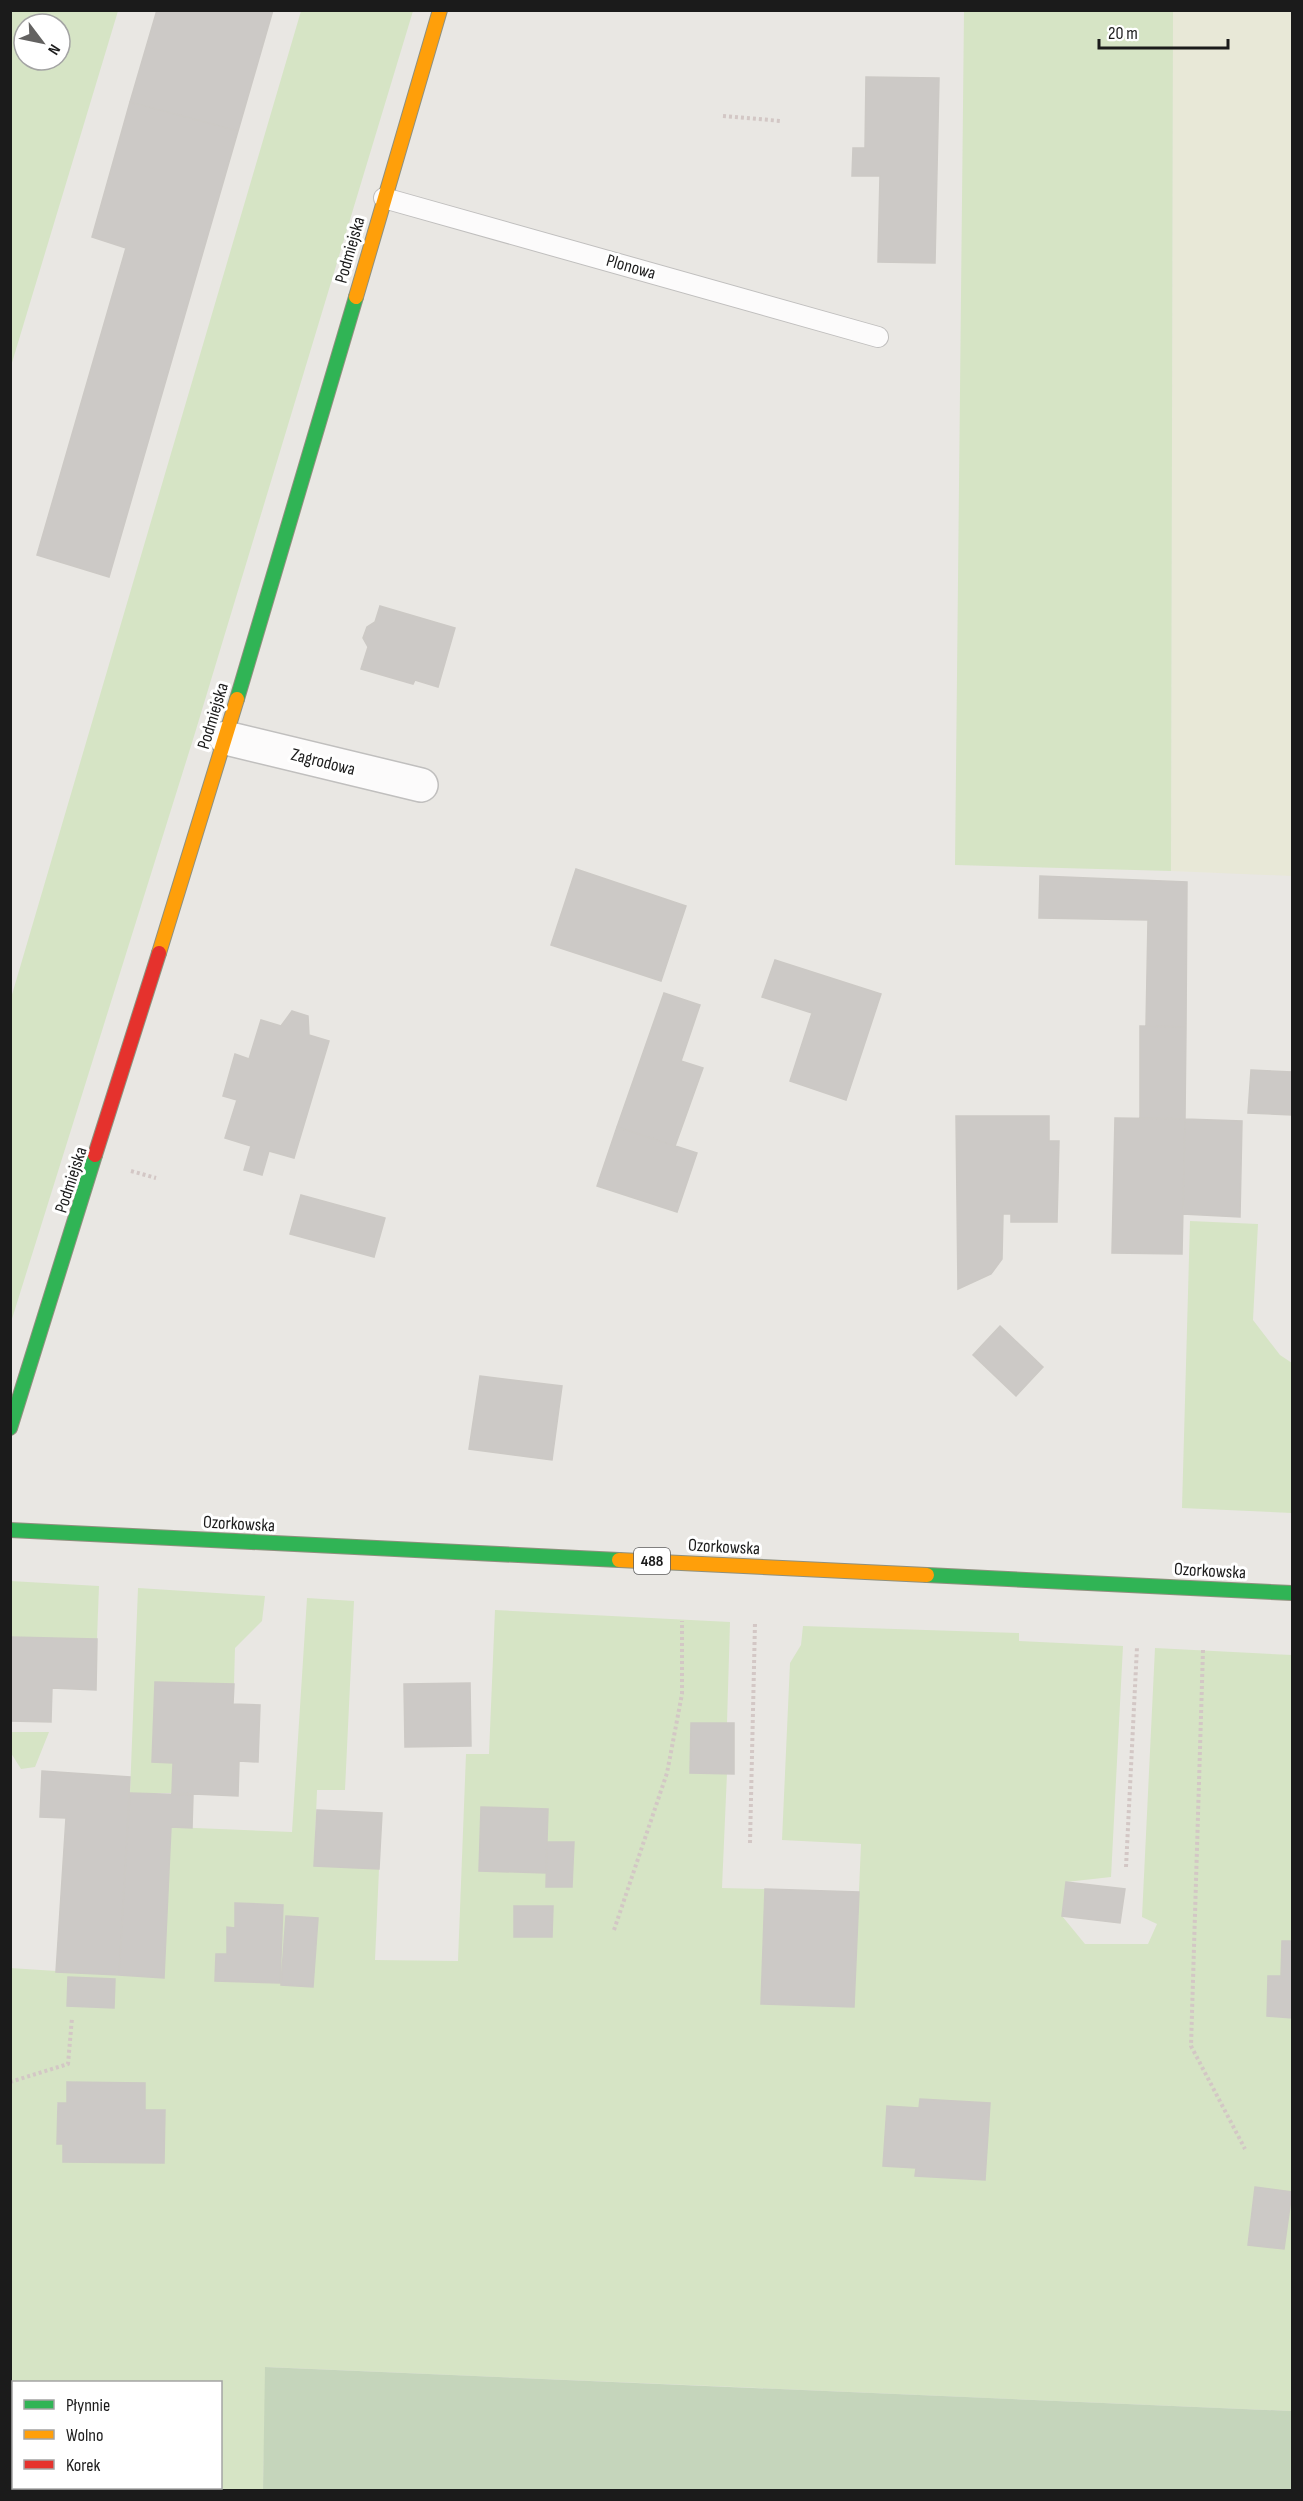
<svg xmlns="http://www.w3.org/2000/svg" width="1303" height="2501" font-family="'Sofia Sans Condensed',sans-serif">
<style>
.farmland{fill:#e8e8d7}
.grass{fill:#d6e4c5;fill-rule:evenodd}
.forest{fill:#c5d5bb}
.building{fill:#ccc9c6;stroke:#ccc9c5;stroke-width:1.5}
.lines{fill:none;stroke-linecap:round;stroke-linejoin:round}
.lane-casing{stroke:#c0bfbe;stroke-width:22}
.street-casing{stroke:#c0bfbe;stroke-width:36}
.fast-casing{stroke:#8f907e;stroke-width:16}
.slow-casing{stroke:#8f907e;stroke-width:16}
.jam-casing{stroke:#8f907e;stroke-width:16}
.path{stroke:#d3c7c5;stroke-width:4;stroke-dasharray:3 3;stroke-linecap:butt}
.lane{stroke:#fcfbfb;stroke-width:20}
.street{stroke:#fcfbfb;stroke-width:33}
.fast{stroke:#30b455;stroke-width:14}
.slow{stroke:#ff9f0a;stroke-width:14}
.jam{stroke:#e5322d;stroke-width:14}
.labels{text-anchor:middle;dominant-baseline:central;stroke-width:6;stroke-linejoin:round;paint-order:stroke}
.shield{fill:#fff;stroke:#5f5f5f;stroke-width:1.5}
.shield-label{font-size:16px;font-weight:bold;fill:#1b1b1b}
.street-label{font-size:18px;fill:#1b1b1b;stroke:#fff}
</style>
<rect width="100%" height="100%" fill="#e9e7e3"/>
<!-- farmland -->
<path class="farmland" d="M1173,11h119v865l-121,-5z"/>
<!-- grass -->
<path class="grass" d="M11,10l107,1 -107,355 -1,-355zM24,24h36v36h-36z
M301,11h112l-218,722 -184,589v-324z
M964,11h209l-2,860 -216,-6z
M1190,1221l68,3 -5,96 27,35 12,8v150l-110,-5z
M10,1581l89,5 -2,53 -86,-2z
M138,1588l127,8 -3,25 -27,27 -1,36 -79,-2 -3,80 21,1 -1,30h-42z
M307,1598l47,3 -9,189h-28l-3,76 65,3 -4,91 83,1 8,-207h23l6,-144 235,12 -3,101h-36l-1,49 37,1 -5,115 43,1 -4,115 93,3 7,-163 -79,-4 8,-177 11,-18 2,-19 216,7v8l104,5 -12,231 -45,5 -4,34 23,28h63l9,-20 -15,-7 13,-269 137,7v756l-1026,-44 -3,123h-196v-2h153v-106h-206l-1,23h-2l-1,-437 154,10 7,-151 121,5zM481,1807l67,2 -1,33h26l-1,45h-26v-14l-67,-2zM514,1906h38v31h-38zM286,1917l31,1 -4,69 -32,-2zM68,1977l47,2 -1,29 -47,-2zM67,2083l78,27h20l-1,53 -101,-1v-18l-6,-1v-40h10z
M11,1732h38l-14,35 -14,2 -10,-16z"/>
<!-- forest -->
<path class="forest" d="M265,2367l1027,44v79h-1029z"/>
<!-- building -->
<path class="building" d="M157,10h116l-35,121 -108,-29z
M866,77l73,1 -4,185 -57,-1 2,-86h-28l1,-28h12z
M130,102l108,29 -129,446 -72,-22 89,-307 -34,-11z
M380,606l75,22 -17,59 -23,-7 -2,4 -52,-15 7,-22 -5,-9 4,-11 8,-5z
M576,869l110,37 -25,75 -110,-36z
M1040,876l147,6 -1,145 -40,-1 2,-106 -109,-2z
M775,960l106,34 -35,106 -56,-19 22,-68 -50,-16z
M664,993l36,12 -19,56 22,7 -28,78 -58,-19z
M292,1011l16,5 1,19 20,6 -35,117 -25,-7 -7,24 -18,-5 7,-24 -26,-8 12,-38 -14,-4 12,-42 14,5 12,-39 20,6z
M1140,1026l46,1 -1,92 -45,-1z
M1251,1070l41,2v43l-44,-2z
M956,1116h93v25h10l-2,81h-46v-8h-8l-1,45 -11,15 -33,15z
M1115,1118l70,1 -3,135 -70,-1z
M1185,1119l57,2 -2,96 -57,-3z
M617,1127l80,26 -20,59 -80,-26z
M301,1195l84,23 -11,39 -84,-23z
M1000,1326l43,41 -27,29 -43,-41z
M480,1376l82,10 -10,74 -83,-11z
M10,1637l87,2 -1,51 -44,-2 -1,34 -41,-1z
M155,1682l79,2 -1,20 27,1 -2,57 -19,-1 -1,35 -66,-3 1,-30 -21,-1z
M470,1683l1,63 -66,1 -1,-63z
M691,1723h43v51l-44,-1z
M42,1771l88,6 -11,198 -63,-3 10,-154 -26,-1z
M130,1793l63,2 -1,33 -21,-1 -7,151 -45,-3z
M481,1807l67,2 -2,64 -67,-2z
M317,1810l65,3 -3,56 -65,-3z
M547,1842h27l-2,45h-26z
M1066,1882l59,7 -5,34 -58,-7z
M765,1889l94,3 -5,115 -93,-3z
M235,1903l48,2 -3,78 -65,-2 1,-27h11v-27l8,1z
M514,1906h39l-1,31h-38z
M286,1916l32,2 -5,69 -32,-2z
M1282,1941h10v77l-25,-2 1,-40h13z
M68,1977l47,2 -1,29 -47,-2z
M67,2082l78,1v27h20l-1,53 -101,-1v-18h-6l1,-41h9z
M920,2099l70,4 -5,77 -70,-4 1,-8 -33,-2 4,-60 32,2z
M1255,2187l37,5 -8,57 -36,-4z
M10,2436h4v52h37v2h-41z"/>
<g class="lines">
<!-- lane casing -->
<g class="lane-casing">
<path id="lane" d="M384,198l494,139"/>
</g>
<!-- street casing -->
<g class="street-casing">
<path id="street" d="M226,738l195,47"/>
</g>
<!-- fast casing -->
<g class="fast-casing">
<path id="fast" d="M237,699l119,-402
M10,1428l85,-273
M10,1530l609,30
M927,1575l365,18"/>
</g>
<!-- slow casing -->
<g class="slow-casing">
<path id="slow" d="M356,297l84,-287
M159,953l78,-254
M619,1560l308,15"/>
</g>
<!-- jam casing -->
<g class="jam-casing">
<path id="jam" d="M95,1155l64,-202"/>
</g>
<!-- path -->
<path class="path" d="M723,116l58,5
M131,1171l25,7
M1203,1650l-12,396 54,103
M750,1843l5,-220
M1126,1867l11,-220
M614,1930l53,-157 15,-79v-73
M10,2082l58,-18 4,-46
M10,2417h4"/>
<!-- lane -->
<use href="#lane" class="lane"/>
<!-- street -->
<use href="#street" class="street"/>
<!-- fast -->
<use href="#fast" class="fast"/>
<!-- slow -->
<use href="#slow" class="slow"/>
<!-- jam -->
<use href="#jam" class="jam"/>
</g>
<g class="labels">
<!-- shield labels -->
<rect class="shield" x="634" y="1548" width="36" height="26" rx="4.5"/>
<g class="shield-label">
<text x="652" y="1561">488</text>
</g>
<!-- street labels -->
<g class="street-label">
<text transform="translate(350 250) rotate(-74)">Podmiejska</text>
<text transform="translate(631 267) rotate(16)">Plonowa</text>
<text transform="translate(213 716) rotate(-73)">Podmiejska</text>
<text transform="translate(323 762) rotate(14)">Zagrodowa</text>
<text transform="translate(71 1180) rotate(-72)">Podmiejska</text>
<text transform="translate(239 1524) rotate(3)">Ozorkowska</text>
<text transform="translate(724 1547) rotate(3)">Ozorkowska</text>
<text transform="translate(1210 1571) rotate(3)">Ozorkowska</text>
</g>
</g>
<!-- border -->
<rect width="1303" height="2501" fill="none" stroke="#1b1b1b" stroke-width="24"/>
<!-- legend -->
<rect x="12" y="2381" width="210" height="108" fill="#ffffff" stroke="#a4a4a4" stroke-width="1.5"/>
<rect x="24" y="2400" width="30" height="9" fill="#30b455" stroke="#a4a4a4" stroke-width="1.5"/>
<text x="66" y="2411" font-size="18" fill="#1b1b1b">Płynnie</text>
<rect x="24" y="2430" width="30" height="9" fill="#ff9f0a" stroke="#a4a4a4" stroke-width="1.5"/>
<text x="66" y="2441" font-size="18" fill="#1b1b1b">Wolno</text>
<rect x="24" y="2460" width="30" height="9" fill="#e5322d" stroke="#a4a4a4" stroke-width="1.5"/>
<text x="66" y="2471" font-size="18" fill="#1b1b1b">Korek</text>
<!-- north arrow -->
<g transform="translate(42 42) rotate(122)"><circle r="28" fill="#ffffff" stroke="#a4a4a4" stroke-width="1.5"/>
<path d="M0-4.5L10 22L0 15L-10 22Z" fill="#636261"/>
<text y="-9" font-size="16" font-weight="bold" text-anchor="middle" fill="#1b1b1b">N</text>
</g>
<!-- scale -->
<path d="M1099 39v9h129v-9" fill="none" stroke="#1b1b1b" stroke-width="3"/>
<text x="1108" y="39" font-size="18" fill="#1b1b1b" stroke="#ffffff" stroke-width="4.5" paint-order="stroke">20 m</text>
</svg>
